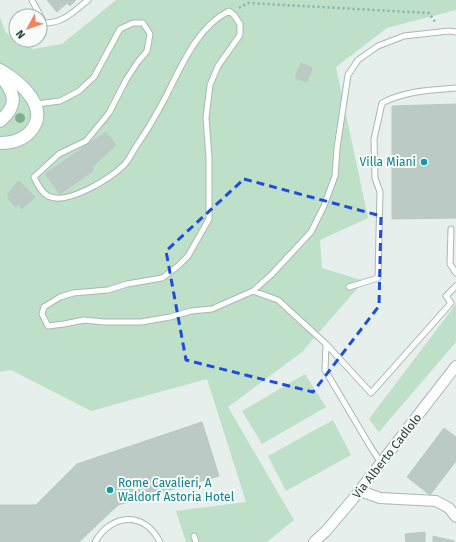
<svg xmlns="http://www.w3.org/2000/svg" width="456" height="542" font-family="'Fira Sans',sans-serif">
<style>
.green{fill:#bfe0c8}
.building{fill:#bbcac4;stroke:#b8c9c2}
.lines{fill:none;stroke-linecap:round;stroke-linejoin:round}
.lane-casing{stroke:#a8b8b2;stroke-width:7}
.street-casing{stroke:#a8b8b2;stroke-width:12}
.secondary-casing{stroke:#a4bbb3;stroke-width:14}
.path{stroke:#86b3a5;stroke-width:2.5;stroke-dasharray:2 3;stroke-linecap:butt}
.lane{stroke:#fff;stroke-width:5}
.street{stroke:#fff;stroke-width:10}
.secondary{stroke:#fff;stroke-width:12}
.tree{fill:#80af93}
.marked{fill:none;stroke:#1d4ed8;stroke-width:3;stroke-dasharray:8 5;stroke-linejoin:round}
.culture-dot{fill:#0f9aa8;stroke:#f7fbf9;stroke-width:1.5}
.labels{text-anchor:middle;dominant-baseline:central;stroke-width:4;stroke-linejoin:round;paint-order:stroke}
.culture-label{font-size:12px;fill:#0d838f;stroke:#f7fbf9;text-anchor:end}
.street-label{font-size:12px;fill:#24423a;stroke:#f7fbf9}
</style>
<rect width="100%" height="100%" fill="#e6efeb"/>
<!-- green -->
<path class="green" d="M116,0h340v10l-69,18 -51,39 32,151 -48,22 2,28 42,13 -62,71 -74,55 66,113 -27,22h-81l-10,-31 70,-9 -39,-123 -116,32 -80,-41 -11,2v-355l6,16 27,16 29,-5z
M456,304v38l-77,90 -10,-13z
M305,374l21,33 -64,37 -20,-33z
M333,420l18,35 -65,36 -18,-35z"/>
<!-- building -->
<path class="building" d="M47,0h29l-6,6 -3,-3 -10,9z
M301,63l11,5 -5,14 -12,-4z
M456,104v114l-64,1v-113z
M106,132l10,13 -24,22 2,3 -34,24 -15,-20z
M19,181l16,16 -13,12 -3,-5 -3,3 -8,-8 2,-2 -3,-3z
M202,422l17,54 -101,29 -39,37h-79v-37h36l41,-41z
M444,428l12,9v24l-26,34 -23,-18z
M425,532v10h-19l-1,-8z
M433,536l21,5v1h-21z"/>
<g class="lines">
<!-- lane casing -->
<g class="lane-casing">
<path id="lane" d="M32,0l12,23c20,0 29,-11 44,-23
M36,104l24,-3 19,-10 15,-14 26,-48 13,-6h10l7,11 -3,17 -10,12 -11,17 -17,33 -23,28 -27,13 -25,23c3,7 7,15 14,19 19,10 63,-18 76,-31 6,-6 10,-16 15,-23 9,-13 17,-27 25,-42 16,-30 32,-73 65,-89l5,4 6,9v11l-22,31 -8,19 -4,33 3,40v61l-21,37 -10,10 -16,12 -35,6 -19,6 -35,3 -13,4 -16,10 -2,7 6,12 16,-2 20,-4 20,2h37l29,-5 21,-6 21,-2 41,-18 18,-16 40,-43 13,-26 11,-30 2,-28 11,-73 10,-15 20,-14 26,-10 45,-5 7,1
M451,229l-1,35 6,9
M349,287l29,-9 2,-86 -5,-14 -1,-39 8,-36c23,-12 49,-13 74,-15
M253,291l25,9 48,44 -1,26 45,76 11,17
M326,344l45,49 80,-90 -5,-7 10,-10
M194,536l2,6
M95,542c17,-29 49,-31 65,0"/>
</g>
<!-- street casing -->
<g class="street-casing">
<path id="street" d="M360,491l20,7 56,3 13,7 7,9
M314,542l12,-11 27,-32 103,-133"/>
</g>
<!-- secondary casing -->
<g class="secondary-casing">
<path id="secondary" d="M0,70c20,12 53,39 29,63 -8,8 -18,10 -29,10
M0,75c14,17 20,29 0,46"/>
</g>
<!-- path -->
<path class="path" d="M239,8l9,-5 181,10 5,7 1,4"/>
<!-- lane -->
<use href="#lane" class="lane"/>
<!-- street -->
<use href="#street" class="street"/>
<!-- secondary -->
<use href="#secondary" class="secondary"/>
</g>
<!-- trees -->
<circle class="tree" cx="20" cy="118" r="5"/>
<!-- marked area -->
<path class="marked" d="M244,179l137,37 -2,90 -66,86 -127,-32 -20,-109z"/>
<!-- markers -->
<g class="culture-dot">
<circle cx="424" cy="162" r="4"/>
<circle cx="110" cy="490" r="4"/>
</g>
<g class="labels">
<!-- culture labels -->
<g class="culture-label">
<text x="416" y="162">Villa Miani</text>
<text x="118" y="483" text-anchor="start">Rome Cavalieri, A<tspan x="118" dy="14">Waldorf Astoria Hotel</tspan></text>
</g>
<!-- street labels -->
<g class="street-label">
<text transform="translate(387 456) rotate(-52)">Via Alberto Cadlolo</text>
</g>
</g>
<!-- north arrow -->
<g transform="translate(28 28) rotate(230)"><circle r="19" fill="#f7fbf9" stroke="#a3b1ad"/>
<path d="M0-3L7 15L0 10L-7 15Z" fill="#f4845f"/>
<text y="-6" font-size="11" font-weight="bold" text-anchor="middle" fill="#24423a">N</text>
</g>
</svg>
